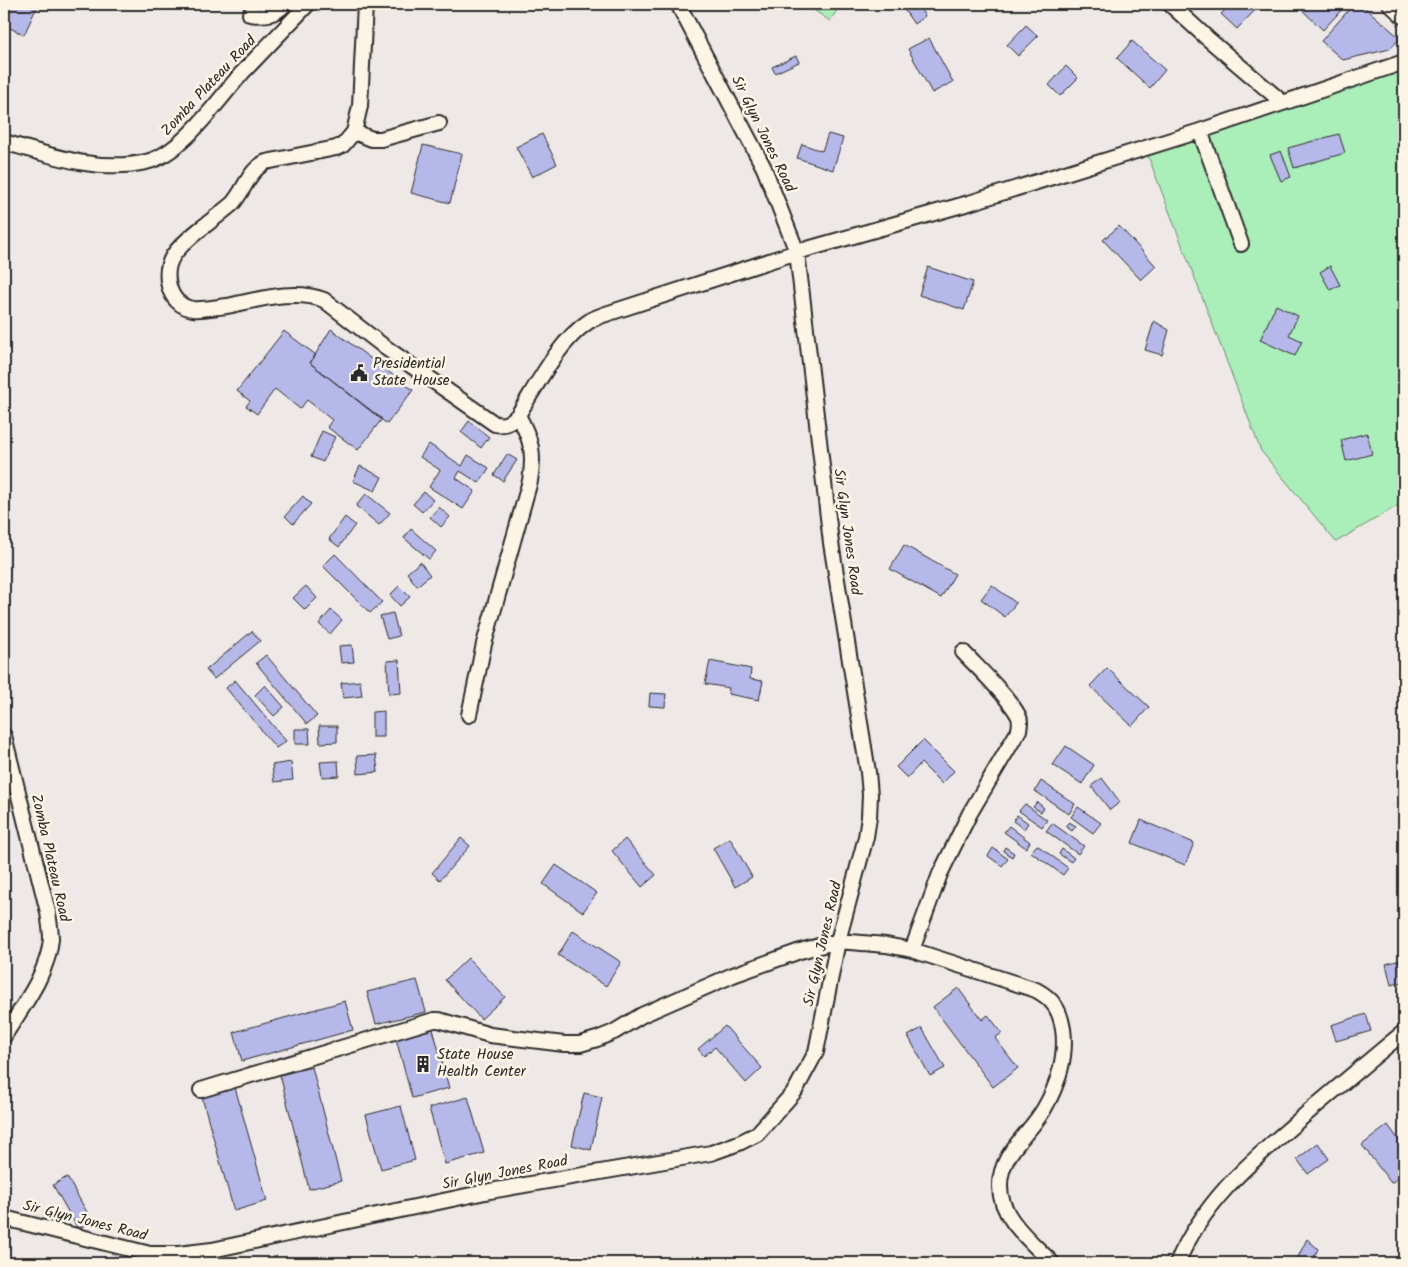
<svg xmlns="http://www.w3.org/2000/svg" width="1408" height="1267" font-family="Kalam,sans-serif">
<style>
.green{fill:#aaeeb9;stroke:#6a8c72}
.building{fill:#b6b8ea;stroke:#2b2b2b}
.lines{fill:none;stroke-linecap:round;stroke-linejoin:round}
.minor-casing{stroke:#2b2b2b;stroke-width:18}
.minor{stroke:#fcf5e5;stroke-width:14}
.labels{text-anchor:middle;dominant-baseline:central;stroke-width:5;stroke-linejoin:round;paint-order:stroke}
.street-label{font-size:15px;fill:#2b2b2b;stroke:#fcf5e5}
.poi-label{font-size:15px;fill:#2b2b2b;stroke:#fcf5e5;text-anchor:start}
</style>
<rect width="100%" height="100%" fill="#eee9e6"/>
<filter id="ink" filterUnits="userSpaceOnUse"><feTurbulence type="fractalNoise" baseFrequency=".02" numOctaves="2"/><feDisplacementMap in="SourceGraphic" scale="10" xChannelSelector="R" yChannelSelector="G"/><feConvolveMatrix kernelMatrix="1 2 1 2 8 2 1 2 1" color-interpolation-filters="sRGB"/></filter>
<g filter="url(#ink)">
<!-- green -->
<path class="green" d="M805,4h36l-11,17z
M1404,71v431l-68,40 -75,-91 -116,-303 137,-46z"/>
<!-- building -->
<path class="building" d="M4,4h34l-14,31 -20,-10z
M908,4h9l8,12 -11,8 -11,-16z
M1231,4h30l-24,25 -16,-15z
M1304,4h43l-24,26 -23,-22z
M1354,4h7l39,34 -10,11 -47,11 -22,-19z
M1026,25l12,11 -20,20 -11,-11z
M929,38l24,44 -21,11 -24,-44z
M1132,41l33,29 -15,18 -33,-30z
M796,56l3,6 -24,11 -3,-6z
M1066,66l12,12 -18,18 -11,-11z
M542,134l15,30 -25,13 -16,-30z
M828,134l15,4 -10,32 -36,-12 5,-14 20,7z
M1339,134l6,19 -51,15 -6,-20z
M423,145l39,9 -12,49 -39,-10z
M1281,151l10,26 -10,4 -11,-26z
M1119,226l37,40 -15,14 -38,-40z
M1330,266l10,19 -10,5 -10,-18z
M928,267l45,15 -9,28 -45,-15z
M1276,305l22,11 -9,19 13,6 -7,15 -35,-16z
M1154,321l15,9 -7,25 -17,-5z
M331,329l82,61 -26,34 -77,-61z
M284,331l32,24 -6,8 72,56 -24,31 -31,-23 5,-7 -25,-20 -7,9 -25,-20 -18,25 -11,-8 4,-5 -13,-10z
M469,421l20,16 -8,11 -20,-16z
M322,431l13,6 -12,25 -12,-5z
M1367,433l5,21 -26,7 -5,-21z
M429,444l33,22 6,-11 21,13 -10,15 -19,-12 -4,7 19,13 -12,18 -34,-22 11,-17 -20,-13z
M507,454l10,6 -14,21 -9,-6z
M360,466l22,11 -7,14 -22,-10z
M424,492l9,8 -11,12 -9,-8z
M366,494l24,19 -11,12 -23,-19z
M303,496l8,8 -18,20 -8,-8z
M439,507l11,10 -9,10 -11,-10z
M345,517l10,8 -16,22 -10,-8z
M411,529l25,22 -7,8 -25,-21z
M904,545l51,29 -14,24 -51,-29z
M335,554l47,48 -12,11 -47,-47z
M420,562l10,13 -13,11 -10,-13z
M992,585l24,18 -11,14 -24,-18z
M306,586l11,12 -12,12 -12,-12z
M399,586l11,11 -10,9 -10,-11z
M331,610l11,10 -12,14 -11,-10z
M393,613l6,23 -12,3 -7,-23z
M252,631l8,10 -46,38 -8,-9z
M352,645l2,17 -13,1 -2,-17z
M266,655l51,61 -10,8 -51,-61z
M399,660l2,33 -12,1 -2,-33z
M710,661l41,8 -1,10 13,2 -4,19 -31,-6 1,-6 -24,-4z
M1107,668l42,39 -17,19 -42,-40z
M235,680l51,61 -10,7 -50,-60z
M360,681l2,15 -19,2 -2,-15z
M265,685l19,22 -10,9 -19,-21z
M650,693l16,1 -1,13 -16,-1z
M384,711v26h-12v-25z
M319,726h18v16l-17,1z
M295,729h14l1,15h-15z
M923,740l31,31 -12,13 -21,-21 -14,15 -11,-11z
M1066,746l28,19 -12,19 -29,-19z
M376,755l2,17 -20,2 -1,-18z
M338,761l1,15 -17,1 -2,-15z
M291,762l2,18 -19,2 -2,-17z
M1102,778l18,24 -10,8 -19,-24z
M1041,781l34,23 -6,10 -34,-23z
M1037,802l7,6 -3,4 -8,-5z
M1025,804l22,16 -5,7 -23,-16z
M1078,807l23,16 -8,10 -22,-16z
M1017,815l11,8 -4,6 -11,-8z
M1141,820l53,23 -9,22 -53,-22z
M1069,822l7,4 -4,5 -7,-5z
M1052,823l32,23 -6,8 -32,-23z
M1009,826l21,16 -4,6 -22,-16z
M461,838l9,8 -30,34 -8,-7z
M730,838l22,39 -17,10 -22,-39z
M625,839l31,36 -14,12 -30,-36z
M1037,845l31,23 -5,7 -32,-23z
M1005,847l9,6 -2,4 -9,-6z
M993,848l15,11 -6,7 -14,-10z
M1062,849l12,9 -3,4 -12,-8z
M556,865l41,28 -14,19 -40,-28z
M573,931l48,31 -15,24 -48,-31z
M468,958l37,39 -24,22 -36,-39z
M1404,959v23l-13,3 -5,-21z
M417,980l9,32 -50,12 -9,-32z
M958,988l24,32 6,-5 14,18 -7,5 23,30 -25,19 -60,-80z
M345,1001l8,29 -111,31 -8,-29z
M1366,1014l5,17 -35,10 -5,-16z
M725,1026l37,42 -16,15 -31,-36 -11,9 -6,-7z
M922,1028l23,40 -15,8 -22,-40z
M433,1029l16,59 -37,10 -16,-59z
M312,1067l29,114 -32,8 -29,-114z
M234,1084l33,117 -33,10 -33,-117z
M584,1093l18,4 -11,53 -19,-5z
M468,1097l16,56 -39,11 -16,-56z
M401,1106l14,54 -34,9 -15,-54z
M1388,1125l16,22v27l-13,9 -29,-38z
M1318,1143l11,16 -21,15 -11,-15z
M67,1177l25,44 -14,8 -25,-44z
M1307,1239l11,10 -7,14h-16z"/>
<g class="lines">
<!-- minor casing -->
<g class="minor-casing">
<path id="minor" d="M365,4l-5,102 -6,26 -11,13 -7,3 -70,14c-17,8 -22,29 -34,42 -11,9 -22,18 -33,26 -19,16 -37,29 -30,56 3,12 11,21 24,23 10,1 23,-2 34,-3 30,-6 68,-18 97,-6l62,48 109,76c11,2 16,-2 23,-9 19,-30 41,-74 70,-93 6,-4 12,-6 18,-8l191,-62 172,-49 231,-72 204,-69
M1170,4l37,34 75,64
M1390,4l14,13
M250,14c15,2 25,1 35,-10
M1200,131l41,113
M354,132l18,7h9l58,-16
M4,142c45,13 94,31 142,20 36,-8 72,-62 96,-89 22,-23 44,-46 66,-69
M469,715l15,-71 46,-163c5,-28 1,-42 -12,-66
M4,736l44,176c1,9 3,18 3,27 -3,35 -29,68 -47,97
M912,950l28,-76 30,-61 49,-83c1,-5 2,-10 -1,-15 -11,-20 -39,-46 -55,-63
M201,1090l233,-70h5l51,15 74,9h16l17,-5 17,-7 28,-17 91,-40 67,-24 38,-10 48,4 26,5 124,40c17,9 24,20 27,39 4,27 -5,56 -19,80 -15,26 -45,45 -44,78 0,31 32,55 52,76
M4,1218l146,36h28l34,-4 278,-59 221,-38 28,-10 18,-9 38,-43 21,-39 22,-111 28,-104 3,-20 1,-22 -2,-23 -37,-229 -34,-291 -33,-84 -86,-164
M1177,1263c29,-66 75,-102 128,-148 33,-28 66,-56 99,-83"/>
</g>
<!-- minor -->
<use href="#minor" class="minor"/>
</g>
</g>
<!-- icons -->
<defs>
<g id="civic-bare" transform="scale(1.35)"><path d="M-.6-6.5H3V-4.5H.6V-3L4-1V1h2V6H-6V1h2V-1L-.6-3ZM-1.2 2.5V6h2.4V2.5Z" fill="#2b2b2b" stroke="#fcf5e5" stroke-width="2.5" paint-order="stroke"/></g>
<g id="building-bare" transform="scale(1.35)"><path d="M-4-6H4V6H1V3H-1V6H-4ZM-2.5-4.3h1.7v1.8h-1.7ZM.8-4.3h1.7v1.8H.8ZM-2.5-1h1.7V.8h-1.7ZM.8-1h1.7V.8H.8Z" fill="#2b2b2b" stroke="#fcf5e5" stroke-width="2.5" paint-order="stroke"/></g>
</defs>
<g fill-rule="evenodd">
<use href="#civic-bare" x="359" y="373"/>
<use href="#building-bare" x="423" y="1064"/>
</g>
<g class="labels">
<!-- street labels -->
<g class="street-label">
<text transform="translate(209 86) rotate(-47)">Zomba Plateau Road</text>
<text transform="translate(763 134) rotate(64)">Sir Glyn Jones Road</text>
<text transform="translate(847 532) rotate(82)">Sir Glyn Jones Road</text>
<text transform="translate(50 858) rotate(77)">Zomba Plateau Road</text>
<text transform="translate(823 944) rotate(-77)">Sir Glyn Jones Road</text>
<text transform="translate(505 1173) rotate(-11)">Sir Glyn Jones Road</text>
<text transform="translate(85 1221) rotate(14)">Sir Glyn Jones Road</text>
</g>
<!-- poi labels -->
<g class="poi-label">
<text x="373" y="364">Presidential<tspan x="373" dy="17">State House</tspan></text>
<text x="437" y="1055">State House<tspan x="437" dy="17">Health Center</tspan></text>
</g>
</g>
<!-- margin -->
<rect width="1408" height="1267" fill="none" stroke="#fcf5e5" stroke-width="20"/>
<rect x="10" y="10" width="1388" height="1247" fill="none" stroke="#2b2b2b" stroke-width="2" filter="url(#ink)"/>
</svg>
